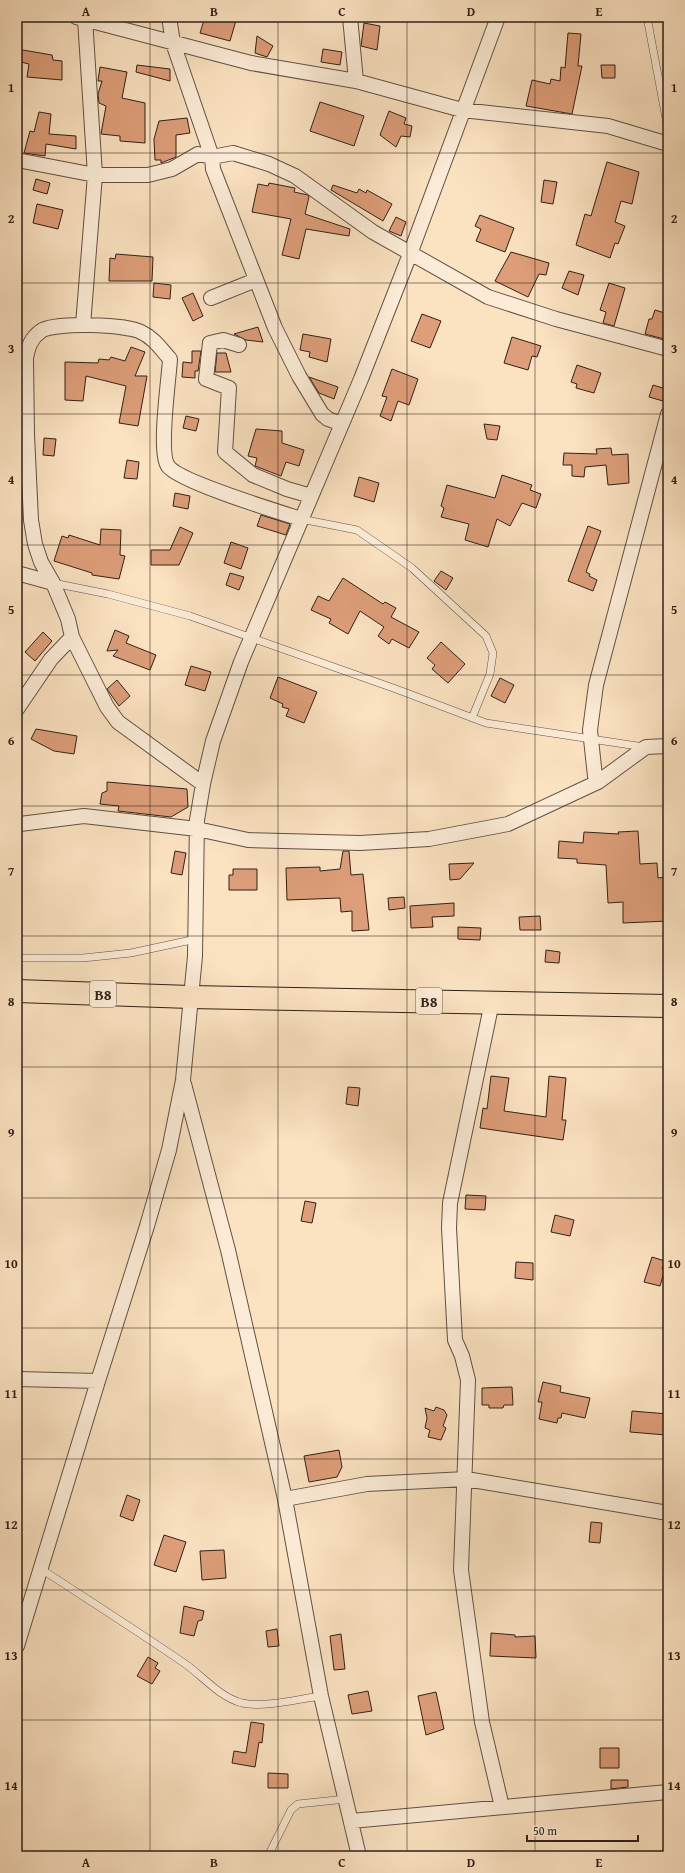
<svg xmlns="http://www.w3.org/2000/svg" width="685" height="1873" font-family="'Gentium Book Plus',serif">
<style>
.building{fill:#dd9e79;stroke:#2f2119}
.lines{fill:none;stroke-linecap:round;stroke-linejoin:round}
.lane-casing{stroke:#625143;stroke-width:8}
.street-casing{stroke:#625143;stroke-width:16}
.highway-casing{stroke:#2f2119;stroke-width:24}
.lane{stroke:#fcecd7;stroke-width:7}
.street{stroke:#fcecd7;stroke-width:14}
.highway{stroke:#fbe2c1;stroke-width:22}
.grid{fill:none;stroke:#2f2119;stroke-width:1;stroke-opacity:0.55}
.labels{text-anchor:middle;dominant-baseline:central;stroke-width:3;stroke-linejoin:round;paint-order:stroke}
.shield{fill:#fcecd7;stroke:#6c5e52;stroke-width:1}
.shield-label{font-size:15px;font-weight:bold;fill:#2f2119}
.neatline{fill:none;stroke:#2f2119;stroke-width:1.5}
.grid-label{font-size:13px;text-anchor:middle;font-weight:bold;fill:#2f2119}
</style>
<rect width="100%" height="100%" fill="#fbe2c1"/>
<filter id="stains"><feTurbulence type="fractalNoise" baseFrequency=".005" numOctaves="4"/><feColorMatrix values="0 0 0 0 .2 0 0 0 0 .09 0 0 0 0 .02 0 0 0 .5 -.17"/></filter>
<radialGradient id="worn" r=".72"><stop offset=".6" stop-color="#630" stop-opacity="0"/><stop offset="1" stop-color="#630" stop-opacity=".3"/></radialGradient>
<!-- building -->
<path class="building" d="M205,17h32l-7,24 -30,-8z
M364,23l16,3 -3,24 -16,-4z
M568,33l13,1 -3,32h4l-10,48 -46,-8 6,-26 18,4 1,-5 9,2 1,-14 4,1z
M257,36l16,10 -6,11 -12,-4z
M17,49l35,6 1,5 9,1v19l-35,-3 2,-13 -12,-3z
M323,49l19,3 -2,13 -19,-3z
M137,65l33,4v12l-34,-9z
M601,65h14v13h-13z
M100,67l27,5 -5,26 23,5v40l-25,-2v-5l-19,-2 5,-28 -7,-3 -1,-9 4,-13h-4z
M320,102l44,14 -10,30 -44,-15z
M389,111l17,7 -2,6 8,2 -2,11 -9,-1 -5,11 -16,-12z
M39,112l12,2 -2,20 27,2v13l-30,-5 -1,12 -21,-3 6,-22 4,1z
M187,118l3,15 -14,2v22l-15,6v-3h-6l-1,-21 5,-18z
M607,162l32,10 -7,32 -11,-3 -6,21 10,4 -7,18 -3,-1 -5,15 -34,-13 9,-31 6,2z
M36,179l14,4 -3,11 -14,-4z
M544,180l13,2 -4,22 -12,-2z
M269,183l26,5 -1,4 14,3 1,2 -4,17 45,15 -1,7 -43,-7 -7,30 -17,-4 9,-36 -39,-7 6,-28 10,2z
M333,185l24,8 2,-4 7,4 1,-3 25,14 -9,17 -52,-31z
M37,204l26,6 -5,19 -25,-6z
M480,215l34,13 -9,24 -29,-11 5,-12 -6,-3z
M396,217l10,5 -5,14 -12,-5z
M511,252l38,11 -3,12 -7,-1 -11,23 -33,-16z
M116,254l37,3 -1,24h-43l1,-23 5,1z
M569,271l15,4 -6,20 -16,-7z
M154,283l17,2 -1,14 -17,-2z
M609,283l16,5 -11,38 -11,-3 3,-11 -6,-2z
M193,293l10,23 -10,5 -11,-23z
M655,310l13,4v26l-23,-6 4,-15h3z
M422,314l19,7 -11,27 -19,-7z
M258,327l5,15 -17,-2 -12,-6z
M303,334l28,5 -4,23 -18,-5 1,-5 -10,-2z
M512,337l29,9 -4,11 -5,-1 -4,14 -24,-7z
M131,347l14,5 -10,24h12l-9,50 -19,-3 7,-37 -40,-10 -3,25 -18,-1v-38l33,1 1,-4 10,1 2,-3 14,4z
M192,351h9l-3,20h-3v7l-13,-1 1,-15 9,1z
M217,353h9l5,19h-16z
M577,365l24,8 -7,20 -18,-5 1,-4 -6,-2z
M392,369l26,10 -9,26 -11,-4 -7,20 -11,-5 7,-19 -5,-1z
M309,377l29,10 -4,12 -15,-6z
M653,385l13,4 -3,12 -14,-4z
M186,416l13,3 -3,12 -13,-3z
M484,424l16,2 -3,14 -10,-1z
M256,429l26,2v12l22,7 -5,16 -13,-4 -5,14 -26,-10 2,-8 -9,-2z
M44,438l12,1 -2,17 -11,-1z
M611,448l1,7 16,-1 1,29 -21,2 -2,-20 -21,2 -1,10 -12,-1v-11h-9l1,-12 33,1 -1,-5z
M127,460l12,2 -2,17 -13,-1z
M502,475l30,10 -2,5 11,4 -5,14 -14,-5 -12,23 -13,-7 -9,28 -23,-7 4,-16 -28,-7 3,-9 -3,-2 6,-21 48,13z
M359,477l20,6 -5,19 -20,-6z
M175,493l15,3 -2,13 -15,-3z
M261,515l29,9 -4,11 -29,-9z
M588,526l13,5 -15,41 4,2 -1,2 8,4 -4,11 -25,-10z
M180,527l13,6 -14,32h-28v-15h19z
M101,529l20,1 -1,25 5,1 -6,23 -27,-4v-2l-38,-12 8,-25 6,2 1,-3 31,10z
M231,542l17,6 -7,21 -17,-6z
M441,571l12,7 -7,12 -12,-9z
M230,573l14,4 -5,13 -13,-5z
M343,578l40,26 2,-2 11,6 -5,9 28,15 -10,16 -17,-9 -3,5 -11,-8 6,-9 -24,-16 -12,23 -19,-11 2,-4 -20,-9 7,-14 11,5z
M115,630l14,6 -3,7 30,12 -6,15 -37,-14 5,-6 -11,1z
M43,632l9,9 -17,20 -10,-9z
M441,642l24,22 -17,19 -16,-14 3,-4 -8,-7z
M191,666l20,6 -6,19 -20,-6z
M278,677l39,15 -13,31 -18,-7 3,-7 -7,-2 1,-3 -13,-6z
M500,678l14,7 -9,18 -14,-7z
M117,680l13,16 -11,10 -12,-17z
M36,729l41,7 -3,18 -20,-3 -23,-12z
M107,782l80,7 1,18 -17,10 -53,-6 1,-5 -19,-2 2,-11 5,-2z
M638,831l2,33 17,-1 1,15 8,-1 2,44 -45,2v-21l-15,1 -2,-38 -29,-2v-4l-19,-1 1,-17 24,2 1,-11 35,2 -1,-2z
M175,851l11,2 -4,22 -11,-2z
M343,851h6l2,24 12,-1 6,56 -17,1v-20l-11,1 -1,-14 -53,2 -1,-32 34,-1v4l20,-2z
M474,863l-14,16 -10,1 -1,-16z
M233,869h24v21h-28v-15h4z
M404,897l1,11 -16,2 -1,-12z
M454,903v13l-22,1 1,10 -22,1 -1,-22z
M540,916l1,14h-21l-1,-13z
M458,927l23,1 -1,12 -22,-1z
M546,950l14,2 -1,11 -14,-1z
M491,1076l18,2 -5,33 42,6 3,-41 17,2 -4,42h4l-3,20 -83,-12 3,-20 4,1z
M348,1087l12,1 -2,18 -12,-2z
M466,1195l20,1 -1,14 -20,-1z
M305,1201l11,2 -4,20 -11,-2z
M555,1215l19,5 -4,16 -19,-4z
M652,1257l13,4 -3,8h3l-5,17 -16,-4z
M516,1262l17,1v17l-18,-2z
M543,1382l18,4 -1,6 30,6 -5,20 -23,-5 -1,5h-3l-1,5 -18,-4 3,-17h-4z
M512,1387l1,18h-9l-1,3h-14v-3h-7v-17z
M436,1407l8,3 3,5 -4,11 3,2 -5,12 -13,-3 2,-7 -5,-2 2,-10 -2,-10 9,3z
M632,1411l36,3 -2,21 -36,-3z
M339,1450l3,17 -5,10 -28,5 -5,-26z
M127,1495l13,5 -7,21 -13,-5z
M591,1522l11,1 -2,20 -11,-1z
M164,1535l22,7 -10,30 -22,-7z
M224,1550l2,28 -24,2 -2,-29z
M184,1606l20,5 -2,9 -4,1 -4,15 -14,-3z
M277,1629l2,17 -11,1 -2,-16z
M491,1633l24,2v2l20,-1 1,22 -46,-2z
M341,1634l4,35 -11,1 -4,-34z
M148,1657l10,6 -3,5 5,3 -8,13 -15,-8z
M368,1691l4,20 -20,3 -4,-19z
M436,1692l8,37 -18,6 -8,-39z
M251,1722l13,2 -2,19 -3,-1 -4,25 -23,-4 2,-12 12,2z
M600,1748h19v20h-19z
M268,1773l20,1v14h-20z
M611,1780h17v7l-17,2z"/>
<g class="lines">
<!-- lane casing -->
<g class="lane-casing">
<path id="lane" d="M647,17l21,112
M301,519l56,11 55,38 74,68 7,17 -3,21 -18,44
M53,583l55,11 82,22 206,73 90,34 158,24
M17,958h66l48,-5 65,-14
M41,1569c48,31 96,62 143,94 19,13 35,34 58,40 22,5 56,-4 79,-7
M268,1856l23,-46 7,-6 48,-5"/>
</g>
<!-- street casing -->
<g class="street-casing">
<path id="street" d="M76,17l175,46 105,18 106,29 146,16 60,18
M169,17l4,26 39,114 1,12 62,159 24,48 23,38 6,5 14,5
M350,17l6,64
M17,160l78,15h53l24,-6 26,-15 14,3 21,-4 36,11 26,12 78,56 115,65 68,22 112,30
M211,298l45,-18
M83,325l12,-150 -10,-156
M239,345l-16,-5 -13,3 -4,36 23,9 -4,64 28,23 34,14 24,7
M17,573l36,10 15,36 4,18 35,70 11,15 85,62
M53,583l-12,-21 -6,-18 -4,-24 -4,-85 -1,-77c2,-11 5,-20 15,-27 12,-9 86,-7 100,1 13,6 20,17 29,27 -1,20 -12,93 -2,107 10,15 111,46 133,53
M17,709l34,-50 21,-22
M598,782l-3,-6 -5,-46 6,-45 72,-271
M17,823l3,1 64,-8 113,13 51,11 112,3 69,-4 79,-15 90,-42 48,-35 22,-1
M492,1002l-42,201 -1,25 6,112 7,16 6,24 -7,190 21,152 20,85
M184,1084l44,166 57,249 36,197 38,160
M17,1379l81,2
M285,1499l82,-15 99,-5 202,34
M17,1646l81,-265 49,-155 22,-76 14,-70 12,-124 2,-136 6,-36 10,-43 28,-79 120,-283 49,-125 88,-237
M351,1821l317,-29"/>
</g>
<!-- highway casing -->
<g class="highway-casing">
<path id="highway" d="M17,991l173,6 478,9"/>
</g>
<!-- lane -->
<use href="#lane" class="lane"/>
<!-- street -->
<use href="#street" class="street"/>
<!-- highway -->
<use href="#highway" class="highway"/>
</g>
<!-- grid -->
<path class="grid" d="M150,17v1839M278,17v1839M407,17v1839M535,17v1839M17,153h651M17,283h651M17,414h651M17,545h651M17,675h651M17,806h651M17,936h651M17,1067h651M17,1198h651M17,1328h651M17,1459h651M17,1590h651M17,1720h651"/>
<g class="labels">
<!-- shield labels -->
<g class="shield">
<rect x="90" y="981" width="26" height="26" rx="3"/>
<rect x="416" y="988" width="26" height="26" rx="3"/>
</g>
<g class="shield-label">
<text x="103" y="994">B8</text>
<text x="429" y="1001">B8</text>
</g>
</g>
<!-- margin -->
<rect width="685" height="1873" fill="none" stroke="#fbe2c1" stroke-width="44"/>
<!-- scale -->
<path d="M527 1835v6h111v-6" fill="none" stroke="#2f2119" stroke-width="2"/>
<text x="533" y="1835" font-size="12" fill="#2f2119" stroke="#fcecd7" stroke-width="3" paint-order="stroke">50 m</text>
<rect x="22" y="22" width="641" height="1829" class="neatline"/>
<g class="grid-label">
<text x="86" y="16">A</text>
<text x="214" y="16">B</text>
<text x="342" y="16">C</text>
<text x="471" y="16">D</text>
<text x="599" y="16">E</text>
<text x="11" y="92">1</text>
<text x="674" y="92">1</text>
<text x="11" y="223">2</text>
<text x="674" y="223">2</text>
<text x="11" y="353">3</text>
<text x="674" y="353">3</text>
<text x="11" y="484">4</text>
<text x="674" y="484">4</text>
<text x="11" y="614">5</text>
<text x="674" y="614">5</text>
<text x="11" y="745">6</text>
<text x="674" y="745">6</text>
<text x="11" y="876">7</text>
<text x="674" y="876">7</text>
<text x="11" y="1006">8</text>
<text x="674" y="1006">8</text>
<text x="11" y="1137">9</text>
<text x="674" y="1137">9</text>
<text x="11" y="1268">10</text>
<text x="674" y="1268">10</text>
<text x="11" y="1398">11</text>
<text x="674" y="1398">11</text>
<text x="11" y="1529">12</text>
<text x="674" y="1529">12</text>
<text x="11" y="1660">13</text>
<text x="674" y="1660">13</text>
<text x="11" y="1790">14</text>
<text x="674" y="1790">14</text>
<text x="86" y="1867">A</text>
<text x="214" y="1867">B</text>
<text x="342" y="1867">C</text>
<text x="471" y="1867">D</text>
<text x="599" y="1867">E</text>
</g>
<rect width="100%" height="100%" filter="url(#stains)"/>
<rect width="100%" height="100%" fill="url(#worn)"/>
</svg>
